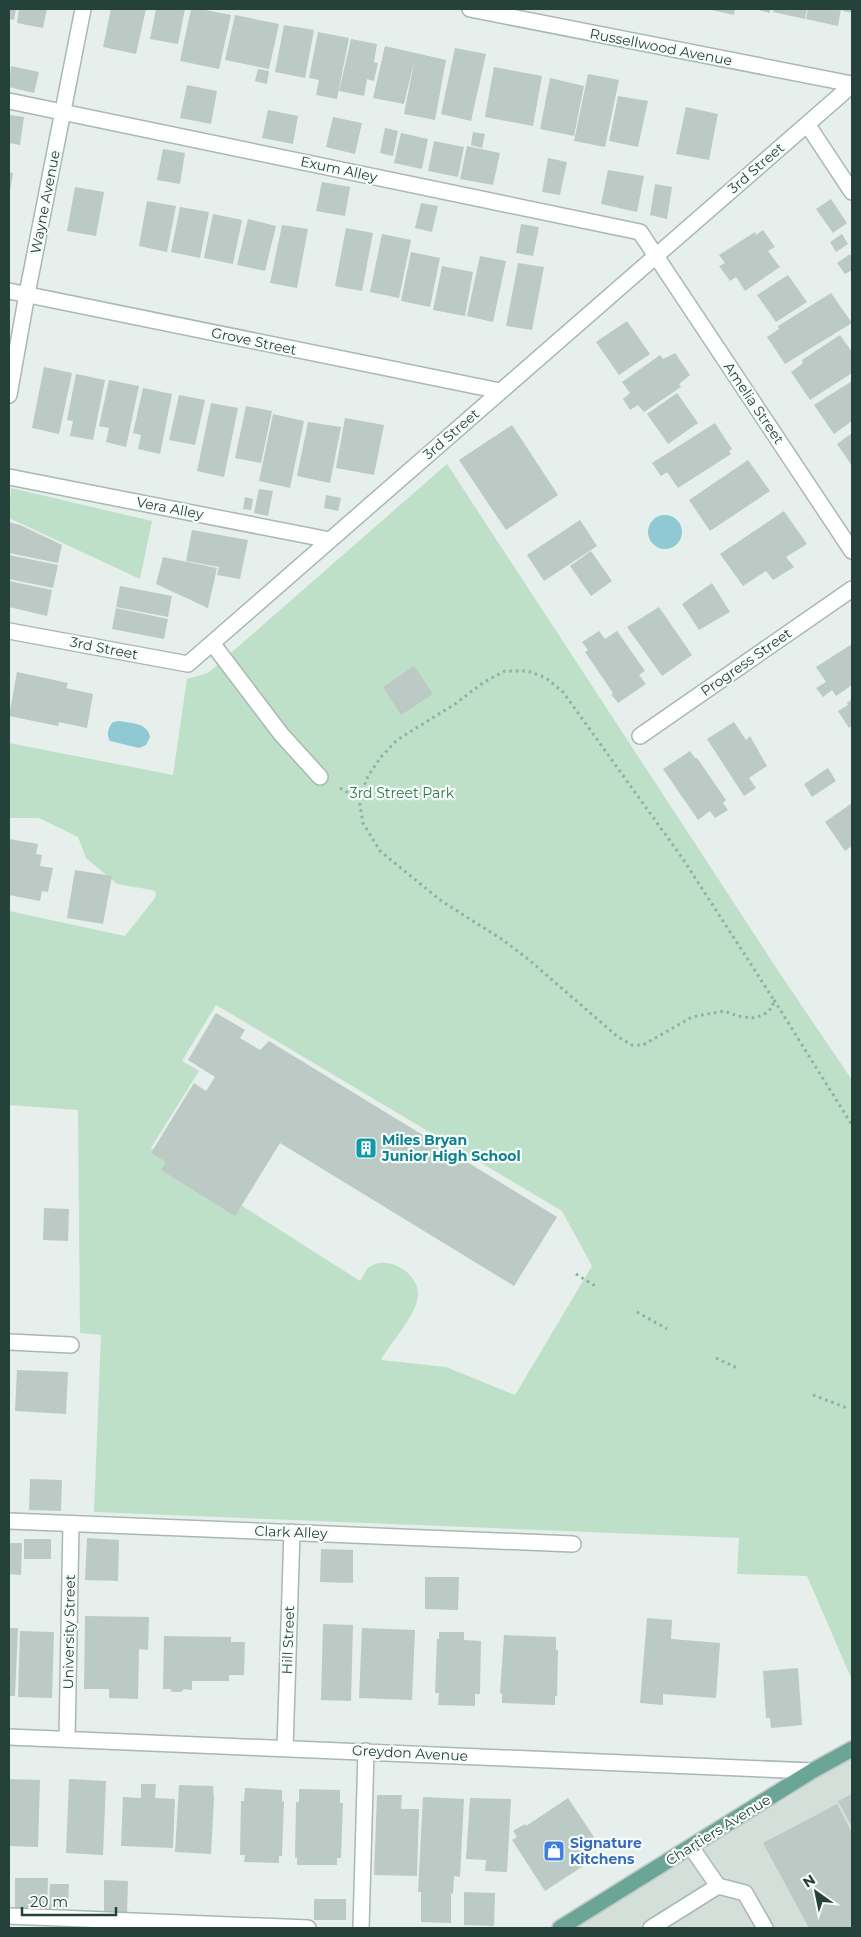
<svg xmlns="http://www.w3.org/2000/svg" width="861" height="1937" font-family="Montserrat,sans-serif">
<style>
.built{fill:#d4dfda}
.green{fill:#bfe0c8;fill-rule:evenodd}
.water{fill:#8ec9d4}
.building{fill:#bbcac4}
.lines{fill:none;stroke-linecap:round;stroke-linejoin:round}
.minor-casing{stroke:#a8b8b2;stroke-width:18}
.major-casing{stroke:#c2cac8;stroke-width:18}
.path{stroke:#86b3a5;stroke-width:3;stroke-dasharray:2.5 4;stroke-linecap:butt}
.minor{stroke:#fff;stroke-width:15}
.major{stroke:#6aa596;stroke-width:15}
.labels{text-anchor:middle;dominant-baseline:central;stroke-width:4.5;stroke-linejoin:round;paint-order:stroke}
.street-label{font-size:14px;fill:#24423a;stroke:#f7fbf9}
.park-label{font-size:14px;fill:#2d7a4b;stroke:#f7fbf9}
.culture-label{font-size:14px;font-weight:bold;fill:#0d838f;stroke:#f7fbf9;text-anchor:start}
.shop-label{font-size:14px;font-weight:bold;fill:#366cbe;stroke:#f7fbf9;text-anchor:start}
</style>
<rect width="100%" height="100%" fill="#e6efeb"/>
<!-- built -->
<path class="built" d="M852,1749v179h-292z"/>
<!-- green -->
<path class="green" d="M447,464l332,508 73,108v600l-45,-104 -70,-2 2,-36 -645,-26 7,-177 -21,-2 -2,-223 -69,-5v-194l116,25 30,-38 1,-6 -4,-2 -35,-6 -31,-26 -8,-21 -39,-19h-30v-75l164,32 14,-96 21,-6zM216,1005l346,206 30,55 -77,129 -69,-28 -65,-7c10,-19 37,-45 37,-67 -1,-21 -32,-40 -50,-25 -3,3 -5,10 -8,13l-209,-133 48,-77 -17,-10z
M11,488l141,33 -12,58 -131,-61z"/>
<!-- water -->
<path class="water" d="M648 532a17 17 0 1 1 34 0a17 17 0 1 1-34 0Z
M119,721c12,2 29,2 31,16l-4,8 -7,3 -29,-7c-4,-7 -2,-13 3,-19z"/>
<!-- building -->
<path class="building" d="M9,9h7l-2,11 -5,-1z
M19,9h28l-4,19 -26,-5z
M111,9h35l-10,45 -33,-7z
M156,9h29l-7,35 -28,-5z
M191,9h9l31,6 -12,54 -39,-8z
M707,9h28l-1,6z
M755,9h15v4z
M774,9h33l-2,10 -32,-7z
M808,9h33l-3,17 -32,-7z
M843,9h9v4l-9,-2z
M235,15l44,9 -10,45 -44,-9z
M284,25l30,5 -9,48 -30,-6z
M318,32l31,6 -12,61 -21,-4 3,-15 -10,-2z
M351,39l26,5 -3,18 4,1 -4,18 -7,-2 -3,17 -25,-5z
M385,46l61,14 -11,60 -31,-6 11,-57 -11,47 -31,-6z
M455,48l31,6 -15,67 -30,-7z
M11,66l28,6 -5,21 -25,-6z
M494,67l48,9 -9,50 -48,-9z
M258,69l11,2 -2,13 -12,-3z
M588,74l31,6 -14,67 -31,-6z
M550,78l34,8 -10,50 -34,-7z
M187,85l30,6 -6,33 -31,-6z
M618,96l30,5 -10,46 -29,-6z
M686,107l32,7 -9,46 -33,-6z
M268,110l30,6 -5,28 -31,-6z
M9,115l15,2 -4,28 -11,-2z
M333,117l29,6 -7,31 -29,-7z
M385,128l13,3 -5,25 -13,-3z
M473,132l12,2 -3,14 -11,-3z
M401,133l27,6 -6,30 -28,-6z
M434,141l30,6 -6,30 -30,-6z
M467,146l33,7 -7,32 -33,-6z
M163,149l22,4 -5,31 -23,-4z
M548,158l19,4 -7,33 -18,-3z
M608,170l36,6 -7,36 -36,-8z
M9,172l4,1 -3,19h-1z
M322,182l28,5 -5,29 -29,-5z
M655,184l17,3 -5,32 -17,-4z
M75,187l29,5 -8,44 -29,-5z
M831,199l16,24 -14,10 -17,-24z
M147,201l29,5 -9,46 -28,-6z
M421,203l17,3 -6,26 -17,-4z
M180,207l29,5 -9,46 -29,-6z
M213,214l29,6 -9,44 -29,-6z
M248,219l28,7 -11,45 -28,-6z
M521,224l18,3 -6,29 -17,-3z
M282,225l26,4 -11,59 -27,-5z
M346,228l27,5 -11,58 -27,-5z
M763,230l12,17 -7,4 12,16 -35,24 -9,-14 -6,4 -11,-15 6,-3 -6,-8 36,-23 1,3z
M382,234l29,6 -12,58 -29,-6z
M842,234l6,10 -12,8 -6,-10z
M411,252l29,6 -10,49 -29,-6z
M850,254l2,4v12l-7,4 -8,-11z
M480,256l26,5 -13,61 -26,-6z
M518,263l26,4 -12,63 -26,-4z
M442,266l31,6 -8,44 -32,-6z
M788,275l19,27 -31,20 -19,-27z
M831,293l21,30 -67,41 -18,-27 12,-8 -1,-3z
M627,321l23,33 -31,21 -23,-33z
M840,335l12,17v21l-42,27 -19,-28 12,-9 -1,-3z
M675,353l15,22 -11,9 2,3 -37,25 -6,-7 -8,5 -7,-11 7,-6 -8,-11 38,-27 3,4z
M44,367l28,6 -13,61 -27,-6z
M76,374l29,6 -12,60 -23,-4 3,-15 -6,-1z
M109,380l30,6 -13,61 -20,-5 3,-14 -10,-2z
M852,381v40l-18,13 -20,-29z
M143,388l29,6 -12,60 -22,-5 3,-14 -8,-2z
M677,393l21,30 -30,21 -21,-30z
M179,395l26,5 -10,45 -26,-5z
M211,403l27,5 -14,69 -27,-6z
M246,406l26,5 -11,52 -26,-5z
M273,414l31,7 -14,67 -31,-7z
M345,418l39,7 -10,50 -38,-7z
M308,422l33,5 -11,56 -33,-7z
M715,423l17,26 -3,2 2,3 -53,34 -11,-16 -6,4 -9,-13z
M512,425l46,70 -52,35 -47,-70z
M852,433v33l-15,-22z
M748,460l22,31 -60,40 -21,-31z
M259,489l14,2 -5,25 -14,-3z
M326,495l15,3 -3,13 -14,-3z
M245,497l8,2 -2,11 -8,-1z
M784,511l23,33 -21,13 8,10 -21,13 -7,-9 -23,15 -23,-32z
M580,520l17,26 -53,35 -17,-26z
M9,522l11,3 42,20 -4,18 -49,-10z
M192,530l56,10 -8,39 -23,-4 2,-8 -33,-6z
M591,551l21,30 -21,15 -21,-30z
M9,555l49,10 -5,23 -44,-9z
M163,557l54,11 -9,40 -52,-24z
M9,581l43,9 -5,26 -38,-9z
M712,583l18,29 -31,18 -17,-26z
M120,586l52,10 -4,21 -52,-10z
M659,607l33,48 -30,21 -35,-49z
M116,608l52,11 -4,20 -52,-10z
M599,631l6,8 12,-8 28,40 -6,4 7,9 -28,19 -7,-9 2,-1 -28,-41 3,-2 -6,-8z
M852,644v41l-16,11 -4,-6 -9,7 -7,-9 10,-6 -10,-15z
M414,666l19,28 -32,21 -18,-28z
M17,672l51,11 -2,5 27,6 -6,34 -28,-6 -1,4 -49,-10z
M852,699v26l-3,3 -11,-17 10,-6 -1,-2z
M734,722l12,18 4,-4 17,30 -18,12 7,10 -12,8 -37,-57z
M690,751l5,7h2l29,42 -3,3 5,7 -13,8 -5,-7 -12,9 -35,-51z
M828,768l8,13 -24,16 -8,-13z
M852,803v43l-7,5 -20,-29z
M9,839l29,5 -2,10 6,1 -2,11 13,2 -5,24 -6,-1 -2,10 -31,-6z
M75,870l37,6 -9,48 -36,-6z
M216,1013l29,17 -5,8 20,12 9,-9 288,176 -43,69 -234,-143 -45,73 -74,-46 5,-8 -15,-9 43,-70 12,8 9,-14 -27,-17z
M44,1208l25,1 -1,32 -25,-1z
M17,1370l51,2 -2,42 -51,-3z
M30,1479l32,1 -1,31 -32,-1z
M87,1538l32,2 -1,41 -33,-1z
M24,1539h27v20h-27z
M9,1543h13l-1,32 -12,-1z
M321,1549l32,1v33l-33,-1z
M425,1577h34l-1,33 -33,-1z
M85,1616l64,1 -1,33 -9,-1 -1,50 -29,-1v-9h-25z
M647,1618l25,2 -1,19 49,4 -4,55 -53,-4v11l-23,-2z
M323,1624l30,1 -2,76 -30,-1z
M9,1628h9l-3,68h-6z
M362,1628l53,2 -3,70 -53,-2z
M20,1631l34,1 -2,66 -34,-1z
M439,1632h25v8l17,1 -1,53h-5v12l-37,-1 1,-12h-4l2,-54h2z
M504,1635l52,2v13h2l-1,46h-2v9l-53,-2v-9l-2,-1z
M164,1636l67,1v5h14l-1,33h-15v6h-37v9l-8,-1 -3,3h-9l-2,-3h-7z
M798,1668l4,57 -31,3 -1,-10h-4l-3,-47z
M9,1779l31,1 -2,67 -29,-1z
M69,1779l37,2 -3,74 -37,-2z
M141,1784h15l-1,14 20,1 -2,49 -52,-2 2,-49 18,1z
M179,1785l34,1 1,12 -3,56 -36,-2z
M245,1788l37,2v12l2,-1 -2,55h-3v7l-35,-1 1,-7h-5l1,-54h3z
M299,1789l41,1v13h3l-2,55h-4v7h-40v-8l-2,1 1,-56h3z
M852,1794v33l-14,-26z
M377,1795h25l-1,14h18l-2,67 -43,-1z
M423,1797l41,2 -4,78 -6,-1 -1,18 -2,-1v30l-30,-1v-30h-3z
M470,1798l41,1 -4,73 -22,-1 1,-11 -20,-1z
M568,1798l26,39 -10,7 10,15 -49,32 -33,-51 5,-3 -4,-6 12,-7 1,2z
M837,1804l15,29v95h-43l-46,-85z
M15,1878h33l-1,31 -32,-1z
M104,1880l24,1 -1,31h-23z
M50,1884h19l-1,25h-19z
M464,1892l31,1 -1,33 -30,-1z
M314,1899h32v21h-32z"/>
<g class="lines">
<!-- minor casing -->
<g class="minor-casing">
<path id="minor" d="M470,9l382,75
M9,101l631,131 212,319
M807,124l45,68
M9,291l491,100
M9,395l18,-101 56,-285
M9,477l321,63
M9,631l179,33 664,-579
M212,643l69,91 39,43
M640,736l212,-147
M9,1342l62,3
M9,1521l564,23
M9,1737l803,34
M67,1739l4,-215
M285,1748l7,-216
M691,1847l27,39 27,7 20,35
M9,1916l299,12
M361,1928l5,-177
M651,1928l67,-42"/>
</g>
<!-- major casing -->
<g class="major-casing">
<path id="major" d="M560,1928l252,-157 40,-22"/>
</g>
<!-- path -->
<path class="path" d="M340,788l19,11 4,24 17,28 60,49 63,40 25,19 90,78 14,8h11l49,-28 32,-6 14,5 14,2 11,-3 6,-4 4,-6 -1,-8 -89,-138 -120,-167 -17,-14 -18,-7h-23l-21,11 -29,22 -58,36 -16,17 -13,19 -9,23
M774,1000l78,125
M576,1274l21,13
M637,1312l30,17
M716,1358l21,10
M813,1395l34,13"/>
<!-- minor -->
<use href="#minor" class="minor"/>
<!-- major -->
<use href="#major" class="major"/>
</g>
<!-- icons -->
<defs>
<g id="building-square" transform="scale(1.125)"><rect x="-9" y="-9" width="18" height="18" rx="4" fill="#0f9aa8" stroke="#f7fbf9"/><path d="M-4-6H4V6H1V3H-1V6H-4ZM-2.5-4.3h1.7v1.8h-1.7ZM.8-4.3h1.7v1.8H.8ZM-2.5-1h1.7V.8h-1.7ZM.8-1h1.7V.8H.8Z" fill="#fff"/></g>
<g id="shop-square" transform="scale(1.125)"><rect x="-9" y="-9" width="18" height="18" rx="4" fill="#3f7fe0" stroke="#f7fbf9"/><path d="M-5-2.5h2.3a2.7 3.5 0 0 1 5.4 0H5L5.5 6h-11ZM-1.5-2.5h3a1.5 2.3 0 0 0-3 0Z" fill="#fff"/></g>
</defs>
<g fill-rule="evenodd">
<use href="#building-square" x="366" y="1148"/>
<use href="#shop-square" x="554" y="1851"/>
</g>
<g class="labels">
<!-- street labels -->
<g class="street-label">
<text transform="translate(661 47) rotate(11)">Russellwood Avenue</text>
<text transform="translate(756 168) rotate(-41)">3rd Street</text>
<text transform="translate(339 169) rotate(12)">Exum Alley</text>
<text transform="translate(45 202) rotate(-79)">Wayne Avenue</text>
<text transform="translate(254 341) rotate(12)">Grove Street</text>
<text transform="translate(754 403) rotate(56)">Amelia Street</text>
<text transform="translate(451 434) rotate(-41)">3rd Street</text>
<text transform="translate(170 508) rotate(11)">Vera Alley</text>
<text transform="translate(104 648) rotate(11)">3rd Street</text>
<text transform="translate(746 662) rotate(-35)">Progress Street</text>
<text transform="translate(291 1532) rotate(2)">Clark Alley</text>
<text transform="translate(69 1632) rotate(-89)">University Street</text>
<text transform="translate(288 1640) rotate(-88)">Hill Street</text>
<text transform="translate(410 1753) rotate(3)">Greydon Avenue</text>
<text transform="translate(718 1830) rotate(-32)">Chartiers Avenue</text>
</g>
<!-- park labels -->
<g class="park-label">
<text x="402" y="793">3rd Street Park</text>
</g>
<!-- culture labels -->
<g class="culture-label">
<text x="382" y="1140">Miles Bryan<tspan x="382" dy="16">Junior High School</tspan></text>
</g>
<!-- shop labels -->
<g class="shop-label">
<text x="570" y="1843">Signature<tspan x="570" dy="16">Kitchens</tspan></text>
</g>
</g>
<!-- border -->
<rect width="861" height="1937" fill="none" stroke="#24423a" stroke-width="20"/>
<!-- north arrow -->
<g transform="translate(816 1892) rotate(327)" stroke="#f7fbf9" stroke-width="4" paint-order="stroke">
<path d="M0-4L9 19L0 12L-9 19Z" fill="#24423a"/>
<text y="-8" font-size="14" font-weight="bold" text-anchor="middle" fill="#24423a">N</text>
</g>
<!-- scale -->
<path d="M22 1907v8h94v-8" fill="none" stroke="#24423a" stroke-width="2.5"/>
<text x="30" y="1907" font-size="15" fill="#24423a" stroke="#f7fbf9" stroke-width="4" paint-order="stroke">20 m</text>
</svg>
